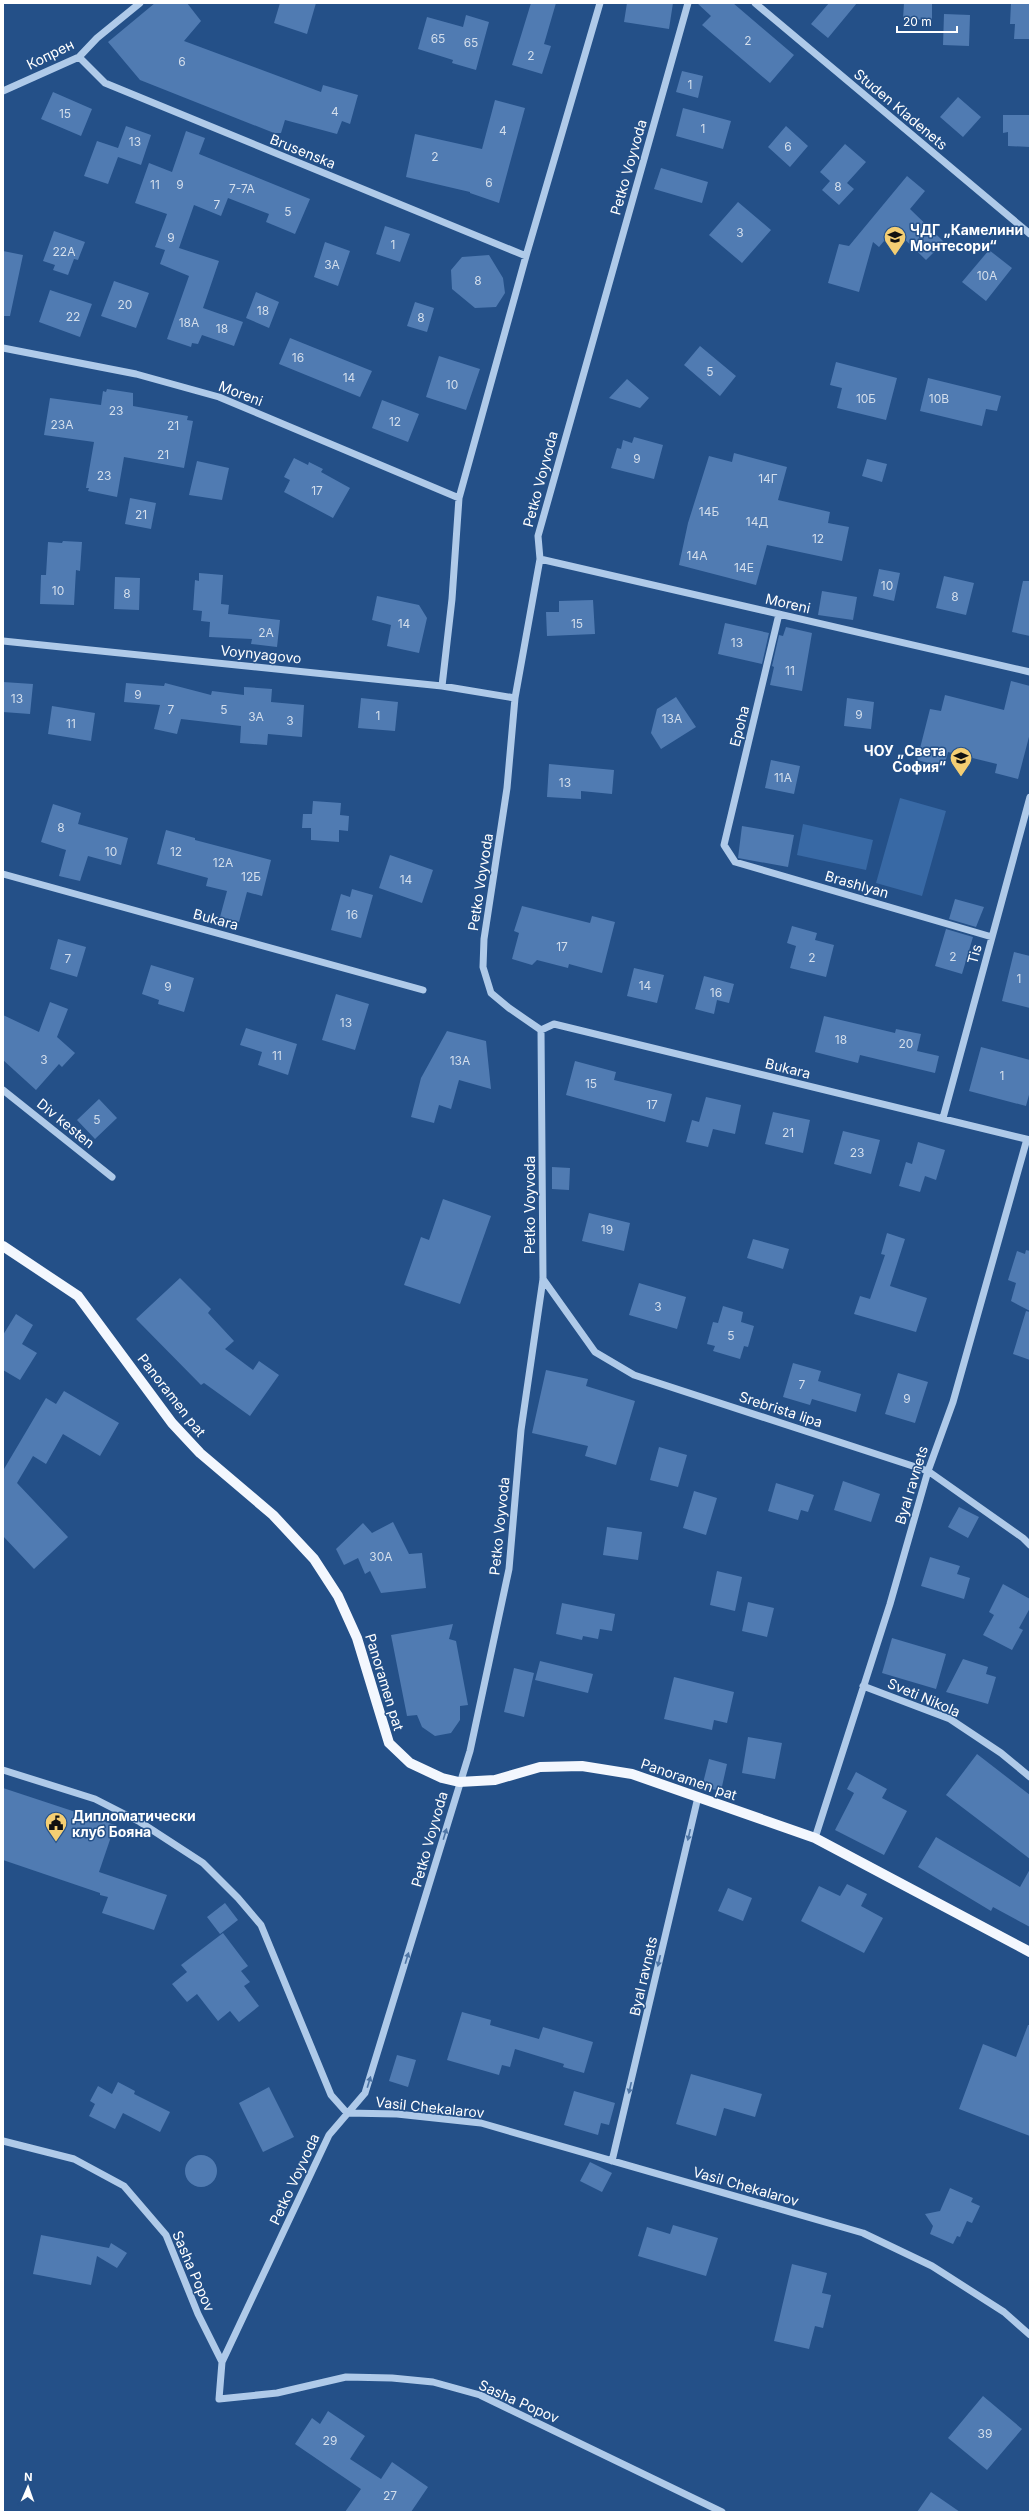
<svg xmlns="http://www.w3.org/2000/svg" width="1033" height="2515" font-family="Inter,sans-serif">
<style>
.green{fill:#3869a5}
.building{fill:#507bb2}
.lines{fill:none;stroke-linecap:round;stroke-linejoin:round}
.minor{stroke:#afcae9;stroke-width:7}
.major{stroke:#f3f7fe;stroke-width:10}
.oneway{fill:#4e75a5}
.labels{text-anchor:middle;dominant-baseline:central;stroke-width:3;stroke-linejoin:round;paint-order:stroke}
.number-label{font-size:12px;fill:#d3deec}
.street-label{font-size:14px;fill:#fff;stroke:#245088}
.poi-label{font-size:14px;font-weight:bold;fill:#fff;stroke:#245088;text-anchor:start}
</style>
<rect width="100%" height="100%" fill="#245088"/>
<!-- green -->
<path class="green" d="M900,798l46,13 -24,85 -46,-13z
M803,824l70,16 -7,30 -69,-15z"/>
<!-- building -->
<path class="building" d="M155,3h32l14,18 -17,20 137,51 2,-7 35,10 -8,29 -8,-3 -5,13 -52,-14 -4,13h-7l-134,-53 -32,-38z
M280,3h36l-9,31 -33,-11z
M531,3h25l-12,41 7,2 -9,28 -30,-9z
M627,3h46l-4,26 -45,-7z
M697,3h36l61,52 -24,28 -68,-58 9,-9z
M829,3h28l-29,35 -17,-14z
M904,3h28v17l-29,-1z
M1011,3h19v36h-16l1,-15h-5z
M944,14l26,1 -1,31 -26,-1z
M466,15l23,7 -13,48 -24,-7 1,-3 -35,-11 9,-32 36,10z
M682,71l21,5 -5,22 -22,-6z
M53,92l39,17 -11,27 -40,-17z
M958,97l23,20 -18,20 -23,-20z
M495,100l30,8 -26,95 -29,-10v-1l-64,-15 9,-43 67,15z
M683,108l48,13 -8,28 -47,-13z
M1003,115h27v32l-22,-1v-14l-5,1z
M126,126l25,9 -10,30 -23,-8 -10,27 -24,-8 13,-35 21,7z
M786,126l22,20 -18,21 -22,-20z
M186,131l19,7 -6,16 111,45 -15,35 -29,-12 3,-8 -41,-16 -7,18 -27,-11 -15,43 40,13 -16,47 40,14 -9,24 -32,-11 -4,9 -6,-1 -1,4 -24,-8 22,-63 -29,-12 5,-14 -10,-3 12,-33 -32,-11 14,-40 23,9z
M845,144l21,18 -19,21 7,6 -15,16 -17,-15 8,-9 -10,-9z
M661,168l47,14 -6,21 -48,-14z
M907,176l18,15 -15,18 34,33 -18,18 -32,-31 -15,18 -6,-5 -14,50 -31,-9 11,-39 10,2z
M738,202l33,28 -29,33 -33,-28z
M385,226l25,8 -10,28 -24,-8z
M54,231l31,11 -7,18 -4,-1 -6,16 -15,-5 2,-5 -12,-4z
M325,242l25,9 -12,35 -24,-9z
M989,250l23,18 -26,33 -24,-19z
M3,251l20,4 -13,61h-7z
M489,255l14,23 2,15 -9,14 -21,1 -23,-19 -1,-19 11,-13z
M114,281l35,12 -13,35 -35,-12z
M50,290l42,14 -12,33 -41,-15z
M256,292l23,10 -10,26 -23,-10z
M415,302l19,6 -7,24 -20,-6z
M290,338l82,33 -12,26 -81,-33z
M700,346l36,30 -16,20 -36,-31z
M439,356l41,13 -14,41 -40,-13z
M836,362l61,16 -11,42 -49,-12 5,-20 -12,-3z
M928,378l73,18 -4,15 -11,-2 -4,17 -62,-15z
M627,379l22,19 -9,10 -31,-10z
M107,389l26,4v13l55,10 -1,4 6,1 -9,47 -60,-11 -7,40 -29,-6 1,-3h-3l8,-46 -50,-7 6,-37 51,7 2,-14 3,1z
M382,400l37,14 -11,28 -36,-14z
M634,437l29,8 -9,34 -43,-11 6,-20 4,1 2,-9 9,3z
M734,453l53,14 -9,33 52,12 -2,11 21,4 -7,34 -75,-16 -11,40 -77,-20 9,-42 21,-67 23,6z
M294,458l14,7 1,-3 14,7 -2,3 29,16 -17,30 -49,-26 6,-12 -6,-3z
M867,459l20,5 -5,18 -20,-6z
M197,461l32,7 -7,32 -33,-5z
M130,498l26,5 -5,26 -26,-5z
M63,541l19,1 -2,29 -4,-1 -2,35 -34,-1 1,-29h5l2,-33 14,1z
M879,569l21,4 -6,28 -21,-5z
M199,573l24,2 -2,29 8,1 -1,9 52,6 -3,27 -26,-3 1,-5 -43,-2 1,-15 -9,-1 1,-10 -9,-1 2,-30 4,1z
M944,576l30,7 -8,32 -30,-7z
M115,577l25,1 -1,32 -25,-1z
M1023,581h7v55l-18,-4z
M822,591l35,6 -4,23 -35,-5z
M377,596l42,9 8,13 -8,35 -32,-7 4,-21 -19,-5z
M593,600l2,34 -48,2 -1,-24h13v-11z
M725,623l44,10 -7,31 -44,-10z
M786,627l26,6 -10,58 -32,-6 4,-18 -2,-1 7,-31 4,1z
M1011,681l19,5v47l-12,46 -23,-6 2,-9 -49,-12 -4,15 -27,-7 13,-51 11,2 4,-16 59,15z
M3,682l30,2 -3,30 -27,-2z
M126,683l38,3 1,-3 46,12 1,-4 32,4v-8l28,2 -1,13 33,3 -2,32 -34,-3 -1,11 -27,-2 1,-17 -60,-7 -4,15 -23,-5 6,-24 -36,-3z
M676,697l20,30 -35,22 -10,-16 6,-24z
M361,698l37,4 -3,29 -37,-3z
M847,698l27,4 -3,27 -27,-3z
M52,706l43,7 -4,28 -43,-7z
M771,760l29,6 -6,28 -29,-6z
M549,764l65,6 -2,24 -31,-3v8l-34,-2z
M313,801l28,2 -1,12 9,1 -1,15 -9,-1v12l-28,-2v-12h-9l1,-14h9z
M53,804l28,9 -3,11 50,14 -7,27 -33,-9 -8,25 -21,-5 7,-26 -25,-8z
M742,826l52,9 -6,32 -50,-9z
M166,830l29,8v2l76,20 -9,36 -15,-4 -8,30 -19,-5 7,-26 -21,-5 2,-8 -51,-14z
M390,855l43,15 -11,33 -43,-15z
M352,889l21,6 -12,43 -30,-8 10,-36 9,3z
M955,899l29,8 -8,20 -27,-8z
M522,906l68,17 2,-7 23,6 -13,51 -33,-9 -1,4 -31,-8 -5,5 -20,-6 7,-26 -5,-2z
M792,926l25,7 -2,7 19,5 -8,32 -36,-9 6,-22 -9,-3z
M946,929l27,8 -11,37 -27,-8z
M58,939l28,8 -9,30 -27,-8z
M1014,952l16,4v52l-28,-7z
M151,965l43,13 -10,34 -26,-8 1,-4 -17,-6z
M634,968l30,7 -7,28 -30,-7z
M704,976l30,8 -5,19 -12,-3 -3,14 -19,-5z
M336,994l33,10 -14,46 -33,-10z
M50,1002l18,7 -11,28 18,16 -13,14 -3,-3 -23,26 -33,-30v-45l36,17z
M824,1016l71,17 1,-4 25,5 -4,17 22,5 -4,17 -75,-18 -2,8 -43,-11z
M246,1028l51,16 -9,31 -30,-10 4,-13 -22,-7z
M447,1031l39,10 5,48 -32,-9 -8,29 -12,-4 -5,18 -23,-6 10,-39z
M981,1047l49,13v31l-4,15 -57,-15z
M575,1061l41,11 -2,8 58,14 -7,28 -99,-27z
M706,1097l35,8 -6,29 -22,-5 -5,18 -22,-5 6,-22 7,2z
M99,1099l18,19 -22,21 -18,-19z
M773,1112l37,8 -7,33 -38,-9z
M843,1131l37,9 -9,34 -37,-10z
M918,1142l27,8 -9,30 -11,-4 -5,16 -21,-6 7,-24 6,2z
M552,1167l18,1 -1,22 -17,-1z
M443,1199l48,17 -31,88 -56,-19 17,-48 8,3z
M589,1213l41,10 -6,28 -42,-10z
M887,1233l18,6 -15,47 37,12 -11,34 -62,-18 6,-18 10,3 15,-44 -4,-1z
M753,1239l36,10 -6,20 -36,-11z
M1026,1250l4,1v60l-19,-10 5,-18 -8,-3 9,-29 8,3z
M180,1278l31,31 -3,4 26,28 -9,8 28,21 6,-9 20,14 -29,41 -46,-33 -3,2 -65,-66z
M639,1283l47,14 -9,32 -48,-14z
M723,1306l20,6 -2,10 13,4 -6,21 -4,-1 -4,13 -27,-8 2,-5 -8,-2 6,-22 5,1z
M1026,1311l4,1v48l-17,-6z
M16,1314l17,11 -11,19 15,9 -17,27 -17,-10v-35z
M793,1363l28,8 -3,10 43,13 -5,18 -44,-13 -2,6 -27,-8z
M546,1370l42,9 -2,7 49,15 -19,64 -31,-9 3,-10 -56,-13z
M898,1373l30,9 -13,41 -30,-9z
M64,1391l55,32 -19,33 -37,-22 -17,30 -13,-8 -16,27 51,54 -34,32 -31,-33v-68l1,1 42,-71 10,6z
M659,1447l28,8 -9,32 -28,-7z
M843,1481l37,13 -9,28 -37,-12z
M776,1483l38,12 -6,17 -7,-2 -3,10 -30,-9z
M694,1491l23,7 -11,37 -23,-7z
M959,1507l20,10 -11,21 -20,-11z
M393,1522l16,32 13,-1 4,35 -45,5 -11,-22 -5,3 -7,-16 -14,7 -8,-16 27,-26 9,10z
M607,1527l35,5 -4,28 -35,-5z
M930,1557l30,9 -3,8 13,4 -6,21 -43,-13z
M717,1571l25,6 -7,34 -25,-6z
M1003,1584l27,15v9l-11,20 4,2 -11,20 -29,-15 11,-20 -5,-3z
M748,1602l26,6 -7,29 -25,-6z
M562,1603l53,11 -3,17 -12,-2 -2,10 -15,-3 -1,4 -26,-6z
M453,1624l-4,15 7,2 12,64 -8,1v14l-9,13 -16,3 -13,-9 -5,-12 -10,1 -16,-81z
M892,1638l54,16 -10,35 -54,-16z
M963,1659l25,8 -2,7 10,3 -8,27 -42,-12z
M540,1661l53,13 -5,19 -53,-13z
M514,1668l20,5 -10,44 -20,-5z
M674,1677l60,15 -7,31 -13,-3 -2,10 -48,-11z
M748,1737l34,6 -7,36 -33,-6z
M977,1754l53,41v64l-84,-64z
M709,1759l18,5 -6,27 -19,-4z
M856,1772l31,17 -5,9 25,13 -23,44 -49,-25 19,-37 -7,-4z
M3,1788l112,37 -16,47 68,23 -13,35 -52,-17 6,-16 -8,-2v-2l-97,-33z
M936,1837l84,50 10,-18v58l-37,-20 -2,4 -73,-44z
M847,1884l20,10 -6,12 22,12 -19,35 -63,-32 18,-35 21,10z
M728,1888l24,10 -9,23 -25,-10z
M225,1903l13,17 -18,14 -13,-17z
M223,1933l25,33 -7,5 9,11 -6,4 15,20 -20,16 -9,-11 -12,10 -21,-27 -10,8 -15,-18 15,-12 -6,-7z
M462,2012l29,8 -1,5 49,14 4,-12 50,15 -9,31 -21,-6 1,-3 -49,-15 -5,18 -8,-2 -3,10 -52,-15z
M1028,2025h2v111l-71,-27 24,-65 33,13z
M397,2055l19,5 -8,27 -19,-6z
M691,2074l71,20 -7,23 -31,-9 -8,28 -40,-12z
M118,2082l17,9 -1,3 36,18 -10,20 -37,-19 -8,16 -26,-13 6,-12 -5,-3 8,-15 14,8z
M269,2087l25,50 -31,15 -24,-49z
M574,2091l41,12 -6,22 -8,-2 -3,12 -34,-10z
M185 2171a16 16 0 1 1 32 0a16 16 0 1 1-32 0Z
M590,2162l22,11 -10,19 -22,-11z
M950,2188l23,10 -2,4 9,4 -8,17 -5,-2 -7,16 -3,-1 -4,8 -23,-10 3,-8 -8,-12 15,-3z
M673,2225l45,13 -12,38 -68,-20 9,-29 23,7z
M41,2235l68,13 2,-5 16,10 -10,15 -20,-12 -6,29 -58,-11z
M792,2264l35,9 -5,20 9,2 -8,33 -8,-2 -6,23 -35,-8z
M983,2396l39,33 -35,41 -39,-32z
M328,2411l37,25 -15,23 31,20 11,-17 36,25 -17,25h-66l16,-23 -66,-45 17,-26 8,6z
M931,2492l29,20h-43z"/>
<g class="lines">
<!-- minor -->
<path class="minor" d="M755,3l275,231
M79,57l26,26 421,173
M3,91l76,-34 18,-19 43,-35
M3,348l133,26 83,23 240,101
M540,559l490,113
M779,614l-55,231 11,17 257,75
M3,641l439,45 73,12
M442,686l10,-87 7,-101 67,-242 74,-253
M3,874l420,116
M541,1030l2,249 -22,151 -12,139 -39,182 -105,342 -36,42 -107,227 -3,37 58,-6 69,-16 46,1 41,4 47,13 242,117
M541,1030l-32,-22 -18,-15 -8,-26 1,-28 23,-151 8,-90 25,-139 -2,-23 150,-533
M541,1030l13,-6 476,116
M3,1090l109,87
M943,1118l87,-321
M543,1279l52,73 39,23 294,96 95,67 7,7
M863,1686l87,33 51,34 29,24
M3,1770l92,29 45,23 63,41 35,35 23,27 70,170 16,18 50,1 84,9 382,110 69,33 72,46 26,23
M815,1838l75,-234 38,-133 25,-69 74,-263
M3,2141l71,18 50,27 42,49 32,79 24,48
M612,2161l86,-364"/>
<!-- major -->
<path class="major" d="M3,1246l75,50 94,127 28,30 73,62 41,44 24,37 19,42 32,105 21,20 32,15 17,4 36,-2 45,-13 42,-1 50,8 183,64 215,114"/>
</g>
<!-- one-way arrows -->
<defs><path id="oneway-solid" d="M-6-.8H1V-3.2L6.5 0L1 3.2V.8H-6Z"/></defs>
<g class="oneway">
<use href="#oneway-solid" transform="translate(445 1834) rotate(-73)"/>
<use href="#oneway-solid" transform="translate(689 1835) rotate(103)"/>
<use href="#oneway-solid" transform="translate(407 1958) rotate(-73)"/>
<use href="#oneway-solid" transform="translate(659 1961) rotate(103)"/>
<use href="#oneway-solid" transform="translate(369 2082) rotate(-73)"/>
<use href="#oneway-solid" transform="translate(630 2088) rotate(103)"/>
</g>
<!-- icons -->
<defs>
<g id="school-pin" transform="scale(1.15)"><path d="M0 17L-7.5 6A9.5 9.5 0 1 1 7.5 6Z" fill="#f4ce73" stroke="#245088"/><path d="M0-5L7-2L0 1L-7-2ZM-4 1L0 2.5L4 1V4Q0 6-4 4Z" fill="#111"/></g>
<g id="civic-pin" transform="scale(1.15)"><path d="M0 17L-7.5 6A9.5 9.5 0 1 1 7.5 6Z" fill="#f4ce73" stroke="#245088"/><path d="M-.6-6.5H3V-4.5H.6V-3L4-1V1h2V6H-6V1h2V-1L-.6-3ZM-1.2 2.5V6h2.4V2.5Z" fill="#111"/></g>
</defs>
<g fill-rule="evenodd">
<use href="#school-pin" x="895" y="237"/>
<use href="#school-pin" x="961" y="758"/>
<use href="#civic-pin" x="56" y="1823"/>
</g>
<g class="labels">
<!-- number labels -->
<g class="number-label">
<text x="438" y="38">65</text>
<text x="748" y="40">2</text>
<text x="471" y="42">65</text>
<text x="531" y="55">2</text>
<text x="182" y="61">6</text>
<text x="690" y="84">1</text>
<text x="335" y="111">4</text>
<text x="65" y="113">15</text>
<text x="703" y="128">1</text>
<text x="503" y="130">4</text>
<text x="135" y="141">13</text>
<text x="788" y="146">6</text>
<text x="435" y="156">2</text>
<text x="489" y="182">6</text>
<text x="155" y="184">11</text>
<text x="180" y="184">9</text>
<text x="838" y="186">8</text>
<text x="242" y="188">7-7А</text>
<text x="217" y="204">7</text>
<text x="288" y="211">5</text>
<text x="740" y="232">3</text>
<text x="171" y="237">9</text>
<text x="393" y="244">1</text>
<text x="64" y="251">22А</text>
<text x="332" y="264">3А</text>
<text x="987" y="275">10А</text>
<text x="478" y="280">8</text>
<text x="125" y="304">20</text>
<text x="263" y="310">18</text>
<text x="73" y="316">22</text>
<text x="421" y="317">8</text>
<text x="189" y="322">18А</text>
<text x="222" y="328">18</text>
<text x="298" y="357">16</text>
<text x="710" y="371">5</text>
<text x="349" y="377">14</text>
<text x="452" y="384">10</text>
<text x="866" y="398">10Б</text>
<text x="939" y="398">10В</text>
<text x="116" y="410">23</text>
<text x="395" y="421">12</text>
<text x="62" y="424">23А</text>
<text x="173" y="425">21</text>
<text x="163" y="454">21</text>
<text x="637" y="458">9</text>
<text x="104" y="475">23</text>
<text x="768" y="478">14Г</text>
<text x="317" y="490">17</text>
<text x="709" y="511">14Б</text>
<text x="141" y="514">21</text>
<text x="757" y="521">14Д</text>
<text x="818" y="538">12</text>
<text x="697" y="555">14А</text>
<text x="744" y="567">14Е</text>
<text x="887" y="585">10</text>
<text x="58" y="590">10</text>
<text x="127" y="593">8</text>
<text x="955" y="596">8</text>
<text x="404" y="623">14</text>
<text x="577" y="623">15</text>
<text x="266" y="632">2А</text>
<text x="737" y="642">13</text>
<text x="790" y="670">11</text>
<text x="138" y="694">9</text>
<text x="17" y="698">13</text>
<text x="171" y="709">7</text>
<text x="224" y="709">5</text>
<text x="859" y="714">9</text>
<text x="378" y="715">1</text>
<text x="256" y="716">3А</text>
<text x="672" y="718">13А</text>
<text x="290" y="720">3</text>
<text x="71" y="723">11</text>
<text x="783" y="777">11А</text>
<text x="565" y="782">13</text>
<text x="61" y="827">8</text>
<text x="111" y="851">10</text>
<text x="176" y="851">12</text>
<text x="223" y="862">12А</text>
<text x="251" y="876">12Б</text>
<text x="406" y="879">14</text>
<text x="352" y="914">16</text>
<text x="562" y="946">17</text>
<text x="953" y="956">2</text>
<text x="812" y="957">2</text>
<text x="68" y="958">7</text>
<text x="1019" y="978">1</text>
<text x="645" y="985">14</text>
<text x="168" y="986">9</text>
<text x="716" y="992">16</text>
<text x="346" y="1022">13</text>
<text x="841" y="1039">18</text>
<text x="906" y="1043">20</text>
<text x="277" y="1055">11</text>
<text x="44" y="1059">3</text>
<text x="460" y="1060">13А</text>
<text x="1002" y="1075">1</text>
<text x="591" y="1083">15</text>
<text x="652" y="1104">17</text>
<text x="97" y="1119">5</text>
<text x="788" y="1132">21</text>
<text x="857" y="1152">23</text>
<text x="607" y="1229">19</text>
<text x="658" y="1306">3</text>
<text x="731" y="1335">5</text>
<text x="802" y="1384">7</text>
<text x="907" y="1398">9</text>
<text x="381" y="1556">30А</text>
<text x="985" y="2433">39</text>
<text x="330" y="2440">29</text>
<text x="390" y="2495">27</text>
</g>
<!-- street labels -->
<g class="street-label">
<text transform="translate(50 54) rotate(-26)">Копрен</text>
<text transform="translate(901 109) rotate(40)">Studen Kladenets</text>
<text transform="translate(303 151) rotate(22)">Brusenska</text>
<text transform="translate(628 167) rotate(-74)">Petko Voyvoda</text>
<text transform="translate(241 393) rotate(21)">Moreni</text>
<text transform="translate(540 479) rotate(-75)">Petko Voyvoda</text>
<text transform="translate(788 603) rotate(13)">Moreni</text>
<text transform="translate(261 654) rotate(6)">Voynyagovo</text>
<text transform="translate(739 726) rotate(-76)">Epoha</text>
<text transform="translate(480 882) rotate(-81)">Petko Voyvoda</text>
<text transform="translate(857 884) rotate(16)">Brashlyan</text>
<text transform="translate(216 919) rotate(15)">Bukara</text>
<text transform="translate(974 954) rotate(-75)">Tis</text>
<text transform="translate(788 1068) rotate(14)">Bukara</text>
<text transform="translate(66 1123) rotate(39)">Div kesten</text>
<text transform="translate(529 1205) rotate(-90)">Petko Voyvoda</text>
<text transform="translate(172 1395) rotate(52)">Panoramen pat</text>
<text transform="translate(781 1409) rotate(18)">Srebrista lipa</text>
<text transform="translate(911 1485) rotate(-73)">Byal ravnets</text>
<text transform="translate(499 1526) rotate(-84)">Petko Voyvoda</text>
<text transform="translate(385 1682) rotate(73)">Panoramen pat</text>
<text transform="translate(924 1697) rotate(23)">Sveti Nikola</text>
<text transform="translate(689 1779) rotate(19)">Panoramen pat</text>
<text transform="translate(429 1839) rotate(-74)">Petko Voyvoda</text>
<text transform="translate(643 1976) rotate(-77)">Byal ravnets</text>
<text transform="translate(430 2107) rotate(6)">Vasil Chekalarov</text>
<text transform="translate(294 2179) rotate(-65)">Petko Voyvoda</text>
<text transform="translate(746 2186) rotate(16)">Vasil Chekalarov</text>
<text transform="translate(194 2271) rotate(67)">Sasha Popov</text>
<text transform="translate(519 2401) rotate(24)">Sasha Popov</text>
</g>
<!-- poi labels -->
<g class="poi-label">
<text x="910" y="229">ЧДГ „Камелини<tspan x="910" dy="16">Монтесори“</tspan></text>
<text x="946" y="750" text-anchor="end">ЧОУ „Света<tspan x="946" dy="16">София“</tspan></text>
<text x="72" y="1815">Дипломатически<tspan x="72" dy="16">клуб Бояна</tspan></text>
</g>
</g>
<!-- border -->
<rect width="1033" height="2515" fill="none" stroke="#ffffff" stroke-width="8"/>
<!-- north arrow -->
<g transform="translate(28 2487) rotate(2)" stroke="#245088" stroke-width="3" paint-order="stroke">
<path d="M0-3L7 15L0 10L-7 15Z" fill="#ffffff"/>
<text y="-6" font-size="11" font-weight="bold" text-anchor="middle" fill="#ffffff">N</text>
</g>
<!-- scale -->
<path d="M897 26v6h60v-6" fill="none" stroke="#ffffff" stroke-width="2"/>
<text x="903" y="26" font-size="12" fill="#ffffff" stroke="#245088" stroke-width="3" paint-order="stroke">20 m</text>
</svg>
